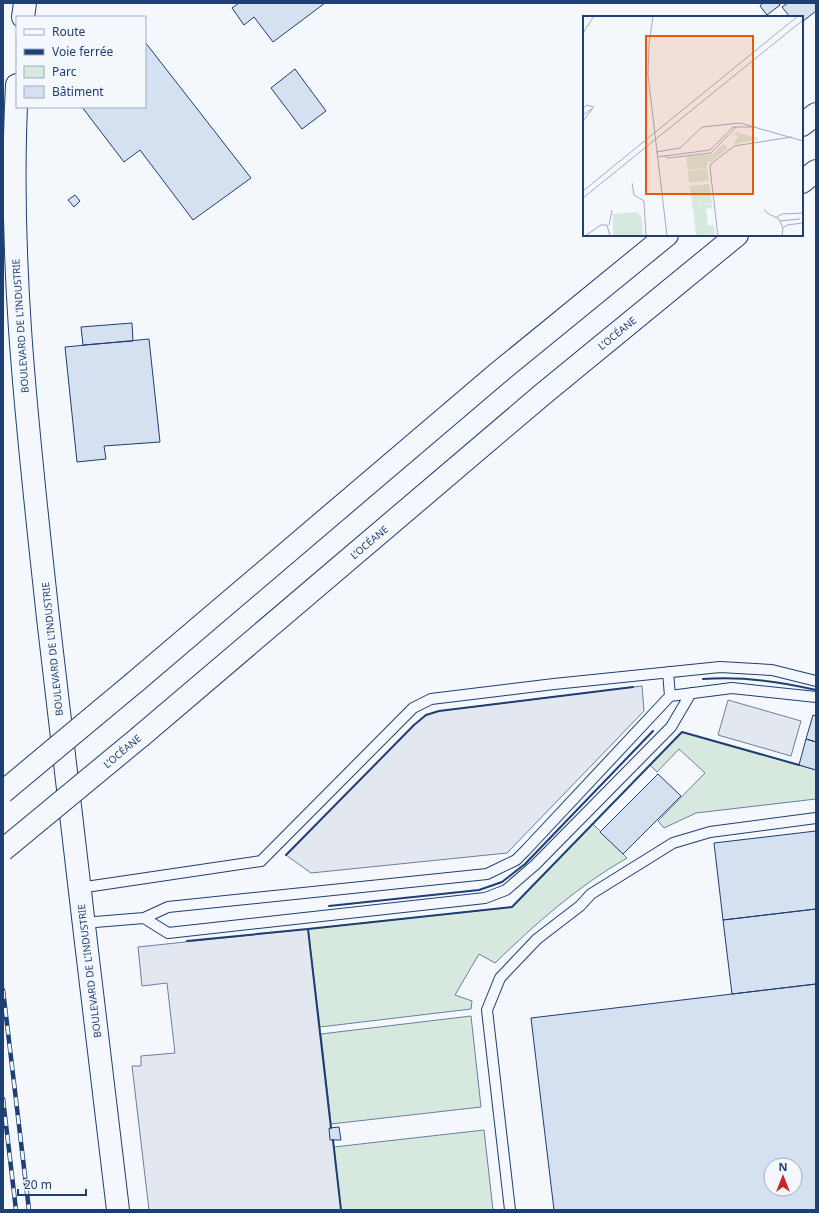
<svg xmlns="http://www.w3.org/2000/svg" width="819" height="1213" font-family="'Noto Sans',sans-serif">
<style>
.green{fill:#d7e8df;stroke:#687fa3}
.parking{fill:#e3e8f0;stroke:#687fa3}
.building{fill:#d5e0f0;stroke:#1d3f73;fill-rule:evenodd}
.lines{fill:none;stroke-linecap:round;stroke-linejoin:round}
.lane-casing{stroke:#1d3f73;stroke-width:12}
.secondary-casing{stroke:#1d3f73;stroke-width:24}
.highway-casing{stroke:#1d3f73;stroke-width:24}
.lane{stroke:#f4f7fb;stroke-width:10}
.secondary{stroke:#f4f7fb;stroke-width:22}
.highway{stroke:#f4f7fb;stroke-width:22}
.rail-casing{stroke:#1d3f73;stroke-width:4.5}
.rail{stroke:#f4f7fb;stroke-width:3;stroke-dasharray:9;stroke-linecap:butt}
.highway-bridge-casing{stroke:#1d3f73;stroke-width:24;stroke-linecap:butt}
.highway-bridge{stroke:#f4f7fb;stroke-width:22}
.wall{stroke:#1d3f73;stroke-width:2}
.labels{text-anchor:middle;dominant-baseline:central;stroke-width:3;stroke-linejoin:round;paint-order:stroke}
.street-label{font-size:10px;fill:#1d3f73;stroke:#f4f7fb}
.inset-road{fill:none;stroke:#9eadc5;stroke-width:1}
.view{fill:#e8590c;fill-opacity:0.15;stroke:#e8590c;stroke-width:2}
.inset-edge{fill:none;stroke:#1d3f73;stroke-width:2}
</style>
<rect width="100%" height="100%" fill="#f4f7fb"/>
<!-- green -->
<path class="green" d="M682,732l134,38v29l-120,14 -32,15 -6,-7 47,-48 -26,-24 -22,23 -7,-7z
M593,824l34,34c-49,28 -92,66 -132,105l-16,-9 -24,41 17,6 -1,8 -151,18 -12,-98 204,-22z
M471,1016l10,91 -150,17 -10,-90z
M484,1130l9,80h-152l-7,-63z"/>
<!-- parking -->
<path class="parking" d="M642,686l2,25 -137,142 -196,20 -25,-18 128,-130 12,-10 13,-4z
M728,700l73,21 -10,35 -73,-21z
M308,929l33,281h-192l-17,-144h9v-10l34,-3 -8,-70 -25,3 -4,-39z"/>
<!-- building -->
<path class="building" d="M239,3h86l-52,39 -19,-25 -10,8 -12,-17z
M763,3h16l1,2 -13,10 -7,-9z
M788,3h28v8l-14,11v-5h-12l-8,-10z
M145,42l106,136 -58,42 -53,-70 -16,12 -42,-55h63z
M295,69l31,42 -24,18 -31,-41z
M75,195l5,6 -6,6 -6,-7z
M132,323l1,18 -50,4 -2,-18z
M149,339l11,103 -56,4 2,13 -29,3 -12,-115z
M813,715l3,1v26l-10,-3z
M806,739l10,3v28l-17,-5z
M658,774l23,22 -58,58 -23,-22z
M816,831v78l-93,11 -9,-77z
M816,909v75l-84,10 -9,-74z
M816,984v226h-262l-23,-192zM771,1165h24v24h-24z
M339,1127l2,13h-11l-1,-12z"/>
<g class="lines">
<!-- lane casing -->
<g class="lane-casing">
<path id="lane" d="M668,672l2,24
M79,888l182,-27 152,-153 18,-9 123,-15 166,-17 52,3 44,11
M144,918l24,15 317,-35 21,-8 29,-25 136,-138 20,-34
M83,923l61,-5 24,-11 319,-33 29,-14 10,-10 144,-154 62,-8 84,9
M510,1210l-23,-200 13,-32 37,-39 43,-33 11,-12 82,-51 37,-11 106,-14"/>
</g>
<!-- secondary casing -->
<g class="secondary-casing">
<path id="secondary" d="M23,17l2,-14
M17,85c-10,179 12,356 31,533 23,197 46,395 70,592"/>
</g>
<!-- highway casing -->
<g class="highway-casing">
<path id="highway" d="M802,125l14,-11
M802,182l14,-11
M135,682l363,-309 169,-138
M141,736l402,-342 194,-159"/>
</g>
<!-- lane -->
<use href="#lane" class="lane"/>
<!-- secondary -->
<use href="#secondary" class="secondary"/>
<!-- highway -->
<use href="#highway" class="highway"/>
<!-- rail casing -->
<g class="rail-casing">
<path id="rail" d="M3,990l26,220
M3,1099l13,111"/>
</g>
<!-- rail -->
<use href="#rail" class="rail"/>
<!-- highway-bridge casing -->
<g class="highway-bridge-casing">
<path id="highway-bridge" d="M3,792l132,-110
M3,850l138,-114"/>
</g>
<!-- highway-bridge -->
<use href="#highway-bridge" class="highway-bridge"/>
<!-- wall -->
<path class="wall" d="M703,679c39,-3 75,2 113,11
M286,855l128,-130 12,-10 13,-4 194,-24
M329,906l150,-16 23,-8 23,-18 128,-133
M187,941l121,-12
M331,1128l-23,-199 204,-22 170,-175 117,33
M333,1140l8,70"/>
</g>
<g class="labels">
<!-- street labels -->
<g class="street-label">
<text transform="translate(20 326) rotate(-94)">BOULEVARD DE L'INDUSTRIE</text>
<text transform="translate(617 333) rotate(-39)">L’OCÉANE</text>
<text transform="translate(369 542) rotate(-40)">L’OCÉANE</text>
<text transform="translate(52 649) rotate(-96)">BOULEVARD DE L'INDUSTRIE</text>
<text transform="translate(122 751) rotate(-40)">L’OCÉANE</text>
<text transform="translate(89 971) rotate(-97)">BOULEVARD DE L'INDUSTRIE</text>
</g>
</g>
<!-- overview -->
<g transform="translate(583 16)">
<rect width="220" height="220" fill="#f4f7fb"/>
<path d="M152,116l23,6v2l-25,4 5,-7 -3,-3 -4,2zM140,128l5,4 -17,14 -3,-1 -2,5 2,2 -20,2 -2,-13 27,-3zM124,153l2,11 -20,3 -1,-12zM126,168l3,19 -12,2 -1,-4 1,8 1,-4 11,-1v4l-6,1 2,17 6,-1 1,9 -16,2 -3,-1 -6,-49zM54,196l5,6 1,18h-30v-22z" fill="#d7e8df"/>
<path class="inset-road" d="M70,0l-4,28 -1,31 19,161M0,17l11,-17M0,92l4,-3 7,2M0,99l10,-7M0,105l10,-13M73,136l24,-4 22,-21 38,-4 63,18M82,140l3,2 43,-5 25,-26M74,141l53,-7 23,-23h22M49,167l2,12 10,6 2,35M0,175l215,-175M0,182l220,-178M181,193l3,4 12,6 4,9M194,201l5,-3 21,-1M197,205l20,-2M26,209l3,-15M2,220l16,-11h6l3,11M135,220l-8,-68 1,-4 23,-18 58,-9M199,220l1,-8 4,-3 16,-2"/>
<path class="view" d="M63,20h107v158h-107z"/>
<rect width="220" height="220" class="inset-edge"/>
</g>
<!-- border -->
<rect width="819" height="1213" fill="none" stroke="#1d3f73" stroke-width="8"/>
<!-- legend -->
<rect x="16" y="16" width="130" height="92" fill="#f4f7fb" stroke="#9eadc5"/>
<rect x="24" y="29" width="20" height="6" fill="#f4f7fb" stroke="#9eadc5"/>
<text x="52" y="36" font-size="12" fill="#1d3f73">Route</text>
<rect x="24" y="49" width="20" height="6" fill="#1d3f73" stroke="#9eadc5"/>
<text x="52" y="56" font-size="12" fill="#1d3f73">Voie ferrée</text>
<rect x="24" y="66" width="20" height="12" fill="#d7e8df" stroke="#9eadc5"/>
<text x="52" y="76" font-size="12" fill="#1d3f73">Parc</text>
<rect x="24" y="86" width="20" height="12" fill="#d5e0f0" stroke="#9eadc5"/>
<text x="52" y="96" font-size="12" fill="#1d3f73">Bâtiment</text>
<!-- north arrow -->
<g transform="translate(783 1177)"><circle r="19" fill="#f4f7fb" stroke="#9eadc5"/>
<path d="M0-3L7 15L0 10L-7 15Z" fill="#c62828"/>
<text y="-6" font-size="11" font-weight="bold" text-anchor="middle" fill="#1d3f73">N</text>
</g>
<!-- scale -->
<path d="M18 1189v6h68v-6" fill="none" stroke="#1d3f73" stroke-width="2"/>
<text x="24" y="1189" font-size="12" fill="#1d3f73" stroke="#f4f7fb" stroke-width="3" paint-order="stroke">20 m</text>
</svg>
